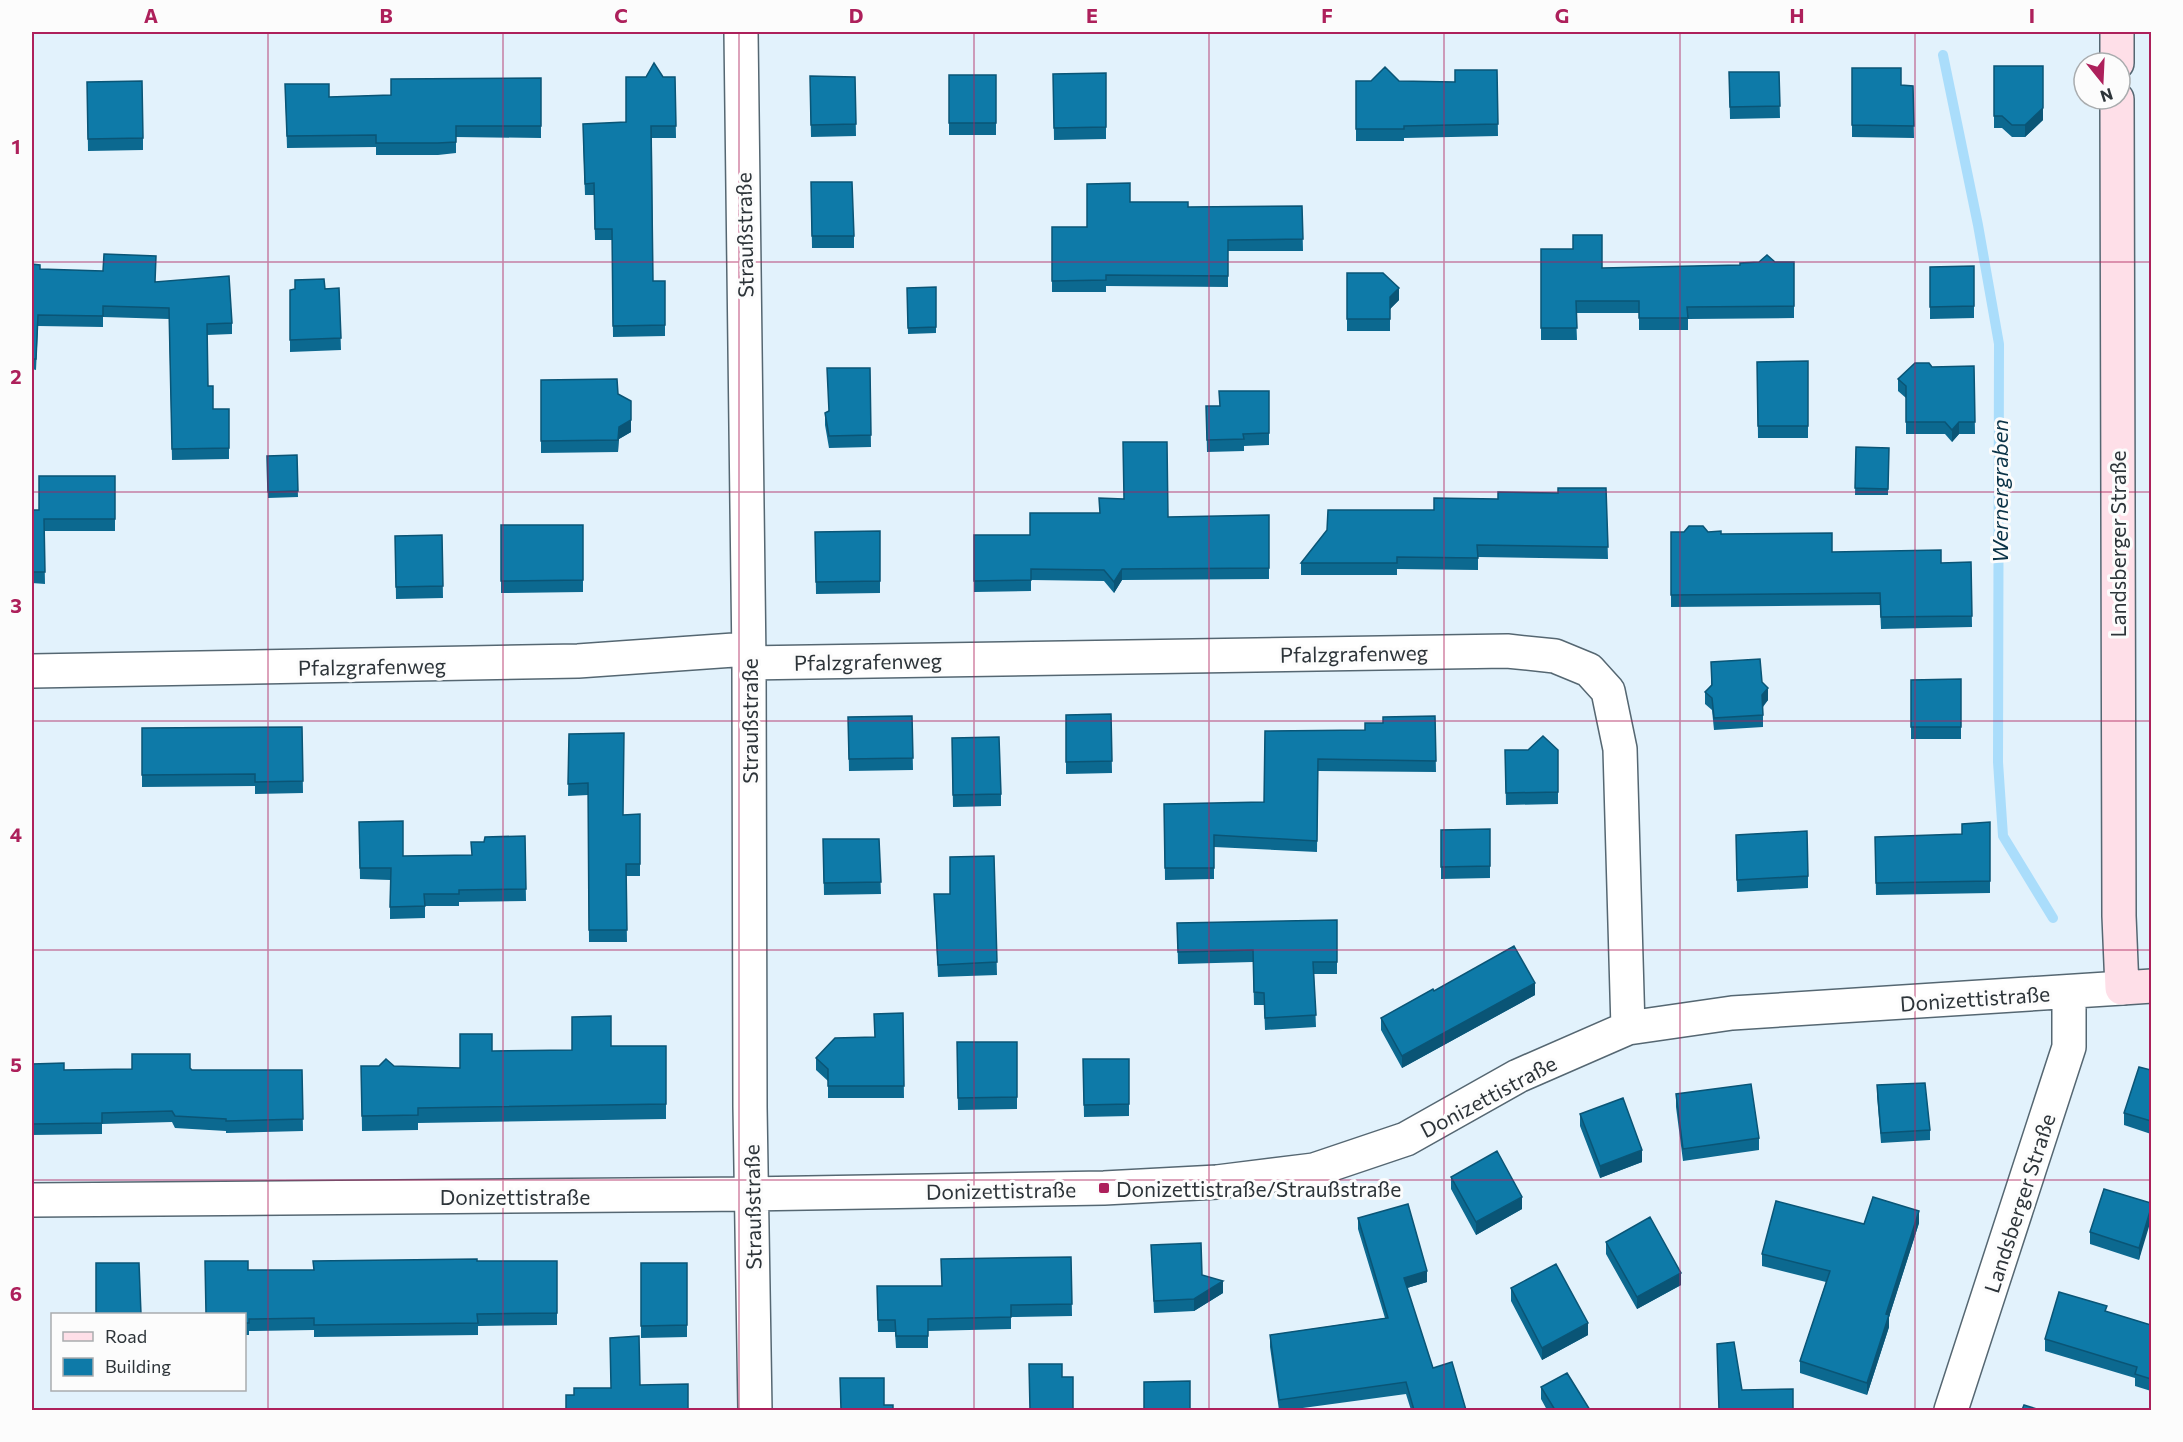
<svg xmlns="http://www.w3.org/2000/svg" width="2183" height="1442" font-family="Commissioner,sans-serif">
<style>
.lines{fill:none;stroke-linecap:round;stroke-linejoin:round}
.stream{stroke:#aaddfb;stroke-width:10}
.street-casing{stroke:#556772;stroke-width:36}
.secondary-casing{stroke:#556772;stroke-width:36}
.street{stroke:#fff;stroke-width:33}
.secondary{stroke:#fedfe8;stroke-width:33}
.wall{fill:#0c6990}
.shaded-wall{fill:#0a5576}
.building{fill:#0e7aa8;stroke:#0a5576;stroke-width:1.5}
.grid{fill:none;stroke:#ad205b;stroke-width:1.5;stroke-opacity:0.55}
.poi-dot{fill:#ad205b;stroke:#fcfcfc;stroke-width:2}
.labels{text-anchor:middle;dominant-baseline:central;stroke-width:6;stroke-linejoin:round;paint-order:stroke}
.street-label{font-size:21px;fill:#2d3439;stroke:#fcfcfc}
.poi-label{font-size:21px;fill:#2d3439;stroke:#fcfcfc;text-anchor:start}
.water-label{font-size:22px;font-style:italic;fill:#0b3448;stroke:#fcfcfc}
.neatline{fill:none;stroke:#ad205b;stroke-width:2}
.grid-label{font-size:20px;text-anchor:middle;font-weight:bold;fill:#ad205b}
</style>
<rect width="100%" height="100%" fill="#e2f2fc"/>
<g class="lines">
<!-- stream -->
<path class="stream" d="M1943,55l35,170 21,119 -1,418 5,74 50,82"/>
<!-- street casing -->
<g class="street-casing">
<path id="street" d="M741,32l8,631 1,444 5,303
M749,663l758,-12 48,5 34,14 19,21 12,58 8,279
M32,671l546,-10 170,-12
M32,1200l720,-6 352,-6 113,-6 97,-12 92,-31 112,-63 110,-48 104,-15 390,-25
M1951,1410l118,-363v-55"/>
</g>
<!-- secondary casing -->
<g class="secondary-casing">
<path id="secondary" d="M2117,63v-31
M2117,99l2,817 3,72 30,-2"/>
</g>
<!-- street -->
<use href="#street" class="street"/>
<!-- secondary -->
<use href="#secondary" class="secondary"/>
</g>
<!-- wall -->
<path class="wall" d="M1994,66l49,54 -18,17h-13l-10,-9h-8z
M1852,68l49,17 12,1 1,52 -62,-1z
M1497,70l1,66 -94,2v3h-48v-60l99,1z
M1729,72h50l1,46 -50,1z
M1106,73v66l-52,1 -1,-66z
M949,75h47v60h-47z
M646,77h29l1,61h-24l1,143h12v55l-52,1 -1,-97h-17l-1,-45h-9l-2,-60 43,-13z
M855,77l1,59 -45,1 -1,-49z
M541,78v60l-85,-1v16l-18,2h-62v-8l-89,1 -2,-64 44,13 62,-2z
M87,82l56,56v12l-55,1z
M811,182l43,54v12h-42z
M1130,202l58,5 114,-1 1,45h-75v36l-122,-1v6h-54v-65h35z
M1541,249l61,19 138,-3 35,-3h19v56l-106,1v11h-49v-17h-63l1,27h-36z
M32,264l8,5 116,13 76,41v11l-25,1 1,51 5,23h16v50l-57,1 -3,-141 -66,-2v10l-65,-1 -2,44 -4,-1z
M1974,266v52l-44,1v-52z
M1347,273l52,27 -9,9v22h-43z
M936,287v46l-28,1 -1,-46z
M339,288l2,62 -51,2v-62z
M1808,361v77h-50l-1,-76z
M1974,366l1,68h-16l-7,8 -7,-8h-39v-36l-8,-7v-12l34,-12z
M870,368l1,79 -42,1 -4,-23v-12l3,-2z
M541,380l77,14 13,38 -12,7 -1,13 -77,1z
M1269,391v54l-25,1v5l-37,1 -1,-46h13z
M1856,447l33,1 -1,47h-33z
M297,455l1,42 -30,1 -1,-42z
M115,476v55h-71l1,53 -13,-1v-73h7z
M1606,488l2,71 -130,-2v13l-81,-1v6h-96v-12l133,-53 64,-11z
M1099,513l69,4 101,-2v64l-147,1 -8,13 -10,-12 -73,-1v11l-57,1v-57h56z
M501,525h82v67l-82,1z
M880,531v62l-64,1 -1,-62z
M1671,532h37l124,20 109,11 30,-1 1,65 -91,2 -1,-24 -209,2z
M442,535l1,63 -47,1 -1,-63z
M1711,662l51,20 6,18 -5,7v20l-49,3 -2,-20 -7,-6v-12l6,-7z
M1961,679v60h-50v-59z
M1111,714l1,59 -46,1v-59z
M912,716l1,54 -64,1 -1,-54z
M1435,716l1,56 -118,-1 -1,81 -103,-5v32l-49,1 -1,-76 100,-2 1,-71 100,-1 18,-7z
M302,727l1,66 -48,1v-8l-113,1v-59z
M569,734l54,81 17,-1v62h-14l1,66h-38l-1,-147 -20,1z
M952,738l49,56v12l-48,1z
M1505,750h53v54l-52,1z
M359,822l44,34 69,-1 12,-13 41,-6 1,65 -67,1v4h-34v12l-35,1v-39l-30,-1z
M1990,822v71l-114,2 -1,-58 87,-3z
M1490,829v49l-49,1v-49z
M1736,835l72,41v12l-71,4z
M823,839h56l2,55 -57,1z
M994,856l3,119 -59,2 -4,-83h16z
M1337,920v54h-23l2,53 -51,3 -1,-25h-10l-1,-43 -75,2 -1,-41z
M1434,991l101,4 -133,73 -21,-38v-12z
M903,1013l1,85h-76v-17l-12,-11v-12l59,-21z
M957,1042h60v67l-59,1z
M611,1046h55v73l-248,4v7l-56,1 -1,-65h33l66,2 32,-17 80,-1z
M1083,1059h46v57l-45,1z
M32,1064l32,6 126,-2 2,2h110l1,61 -77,2v-2l-51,-3 -3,-6 -70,2v10l-70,1z
M2151,1070v64l-27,-9v-12z
M1877,1085l53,45v10l-49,3 -4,-47z
M1676,1094l83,44v12l-76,11 -7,-54z
M1580,1114l62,48 -42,16 -20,-52z
M1451,1177l71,32 -46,26 -25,-46z
M2151,1203l-12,57 -49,-16v-12z
M1358,1218l69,64 -20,6 26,80 33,42h-55l-5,-16 -118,16h-9l-9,-63v-12l115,-17 -27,-89z
M1919,1223l-30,94v10l-22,68 -67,-22v-12l26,-79 -64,-16v-12l102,-30z
M1606,1242l75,43 -44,24 -31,-55z
M1151,1245l51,30 21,18 -29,18 -40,2z
M1071,1257l1,59 -61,1v12l-83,2v17h-32l-1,-16h-17l-1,-46h65z
M477,1261l80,52v12l-79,1v9l-164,2v-7l-65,1v4h-5v-21l4,-44h66z
M641,1263l46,62v12l-46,1z
M1511,1288l77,47 -46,25 -31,-59z
M2107,1312l44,13v66l-16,-5v-8l-90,-27v-12z
M1541,1387l49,23h-43l-6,-11z"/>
<!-- shaded-wall -->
<path class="shaded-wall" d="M2043,108v12l-18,17v-12z
M1399,288v12l-9,9v-12z
M631,420v12l-12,7 -1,13 1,-25z
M1959,422v12l-7,8v-12z
M1122,569v11l-8,13v-11z
M1768,688v12l-6,7v-12z
M1535,983v12l-133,73v-12z
M1642,1150v12l-42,16v-12z
M1522,1197v12l-46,26v-13z
M2151,1208v12l-12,40v-12z
M1919,1211v12l-30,94v10l-22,68v-12l19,-69z
M1427,1271v11l-23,7v-11z
M1681,1273v12l-44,24v-12z
M1223,1281v12l-29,18v-12z
M1588,1323v12l-46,25v-12z"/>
<!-- building -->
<path class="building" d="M654,63l9,14h12l1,49h-25l2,155h12v44l-52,1 -1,-97h-17l-1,-46 -9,1 -2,-60 43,-2v-45h20z
M1994,66h49v42l-18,17h-13l-10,-9h-8z
M1385,67l14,14 56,1v-12h42l1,54 -94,2v3h-48v-48h15z
M1852,68h49v17l12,1 1,40 -62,-1z
M1729,72h50l1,34 -50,1z
M1106,73v54l-52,1 -1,-54z
M949,75h47v48h-47z
M810,76l45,1 1,47 -45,1z
M541,78v48h-85v16l-18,1h-62v-8l-89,1 -2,-52h44v13l62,-2v-16z
M142,81l1,57 -55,1 -1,-57z
M811,182h41l2,54h-42z
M1130,183v19h58v5l114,-1 1,33 -75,1v36l-122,-1v5l-54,1v-54h35v-43z
M1573,235h29v33l138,-3v-2l19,-1 8,-7 8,7h19v44l-107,1 1,11h-49v-17h-63l1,27h-36v-79h32z
M104,254l52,2 -1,26 74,-6 3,47 -25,1 1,62h5v23h16v39l-57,1 -3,-141 -66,-2v10l-65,-1 -2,44h-4v-95l8,1v4l63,2z
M1974,266v40l-44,1v-40z
M1347,273h36l16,15 -9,9v22h-43z
M324,279l1,10 14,-1 2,50 -51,2v-50l5,-1v-9z
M936,287v40l-28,1 -1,-40z
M1808,361v65h-50l-1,-64z
M1915,363h14l3,4 42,-1 1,56h-16l-7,8 -7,-8h-39v-36l-8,-7z
M827,368h43l1,67 -42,1 -4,-23 4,-2z
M617,379l1,15 13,7v19l-12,7 -1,13 -77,1v-61z
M1219,391h50v42l-26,1 1,5 -37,1 -1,-34h14z
M1123,442h44l1,75 101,-2v53l-147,1 -8,13 -10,-12 -73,-1v11l-57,1v-46h56v-22h70l-1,-15 25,1z
M1856,447l33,1 -1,41 -33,-1z
M297,455l1,36 -30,1 -1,-36z
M39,476h76v43h-71l1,53h-13v-62h7z
M1558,488h48l2,59 -131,-2 1,13 -81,-1v6h-96l26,-33 1,-20h106v-12l64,1v-7l60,1z
M501,525h82v55l-82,1z
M1689,526h14l5,6 13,-1v3l111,-1v19l109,-2v13l30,-1 1,54 -91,1 -1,-24 -209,2v-63h13z
M880,531v50l-64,1 -1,-50z
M442,535l1,51 -47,1 -1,-51z
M1760,659l2,23 6,6 -6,7 1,20 -49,3 -2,-20 -7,-6 7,-7 -1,-23z
M1961,679v48h-50v-47z
M1111,714l1,47 -46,1v-47z
M912,716l1,42 -64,1 -1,-42z
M1435,716l1,45 -118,-2 -1,82 -103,-6v33h-49l-1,-64 100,-2 1,-71 100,-1v-7h18v-6z
M302,727l1,54 -48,1v-8l-113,1v-47z
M624,733l-1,82 17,-1v50h-14l1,66h-38l-1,-147 -20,1 1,-50z
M1543,736l15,14v42l-52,1 -1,-43h23z
M999,737l2,57 -48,1 -1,-57z
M403,821v35l69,-1 -1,-13h13l1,-5 40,-1 1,53 -67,1v4h-35l1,12 -35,1 1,-39h-31l-1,-46z
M1990,822v59l-114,2 -1,-46 87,-3v-10z
M1490,829v37l-49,1v-37z
M1807,831l1,45 -71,4 -1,-45z
M823,839h56l2,43 -57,1z
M994,856l3,106 -59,3 -4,-71h16v-37z
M1337,920v42h-24l3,53 -51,3 -1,-25 -10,-1 -1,-42 -75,2 -1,-29z
M1514,946l21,37 -133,73 -21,-38 52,-29 1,2z
M903,1013l1,73h-76v-17l-12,-11 19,-20 40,-1 -1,-23z
M611,1016v30h55v58l-248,4v7l-56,1 -1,-50h18l7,-7 8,7 66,2v-34h32v17l80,-1v-33z
M957,1042h60v55l-59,1z
M132,1054h58v14l2,2h110l1,49 -77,2v-2l-51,-3 -3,-5 -70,2v10l-70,1v-60l32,-1v7l68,-1z
M1083,1059h46v45l-45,1z
M2139,1067l12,3v51l-27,-8z
M1925,1083l5,47 -49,3 -4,-48z
M1751,1084l8,54 -76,11 -7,-55z
M1623,1098l19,52 -42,16 -20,-52z
M1497,1151l25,46 -46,25 -25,-45z
M2104,1189l47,14v5l-12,40 -49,-16z
M1873,1197l46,14 -33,103 3,1 -22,68 -67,-22 30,-90 -68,-17 14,-53 88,23z
M1408,1204l19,67 -23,7 29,90 19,-6 14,48h-52l-8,-28 -127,18 -9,-65 118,-17 -30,-100z
M1650,1217l31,56 -44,24 -31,-55z
M1201,1243l1,32 21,6 -29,18 -40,2 -3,-56z
M1071,1257l1,47 -61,1v12l-83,2v17h-32l-1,-16h-17l-1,-34h65l-1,-27z
M477,1259v2h80v52l-80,1 1,9 -164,2v-7l-65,1v4h-5v-9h-38l-1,-53h43v9h66l-1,-9z
M96,1263h43l2,51h-45z
M641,1263h46v62l-46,1z
M1556,1264l32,59 -46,25 -31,-60z
M2059,1292l48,14 -2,5 46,14v54l-16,-5 2,-7 -92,-28z
M639,1336l1,49 48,-1v26h-122v-15h8v-7h37l-1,-50z
M1734,1342l8,48 51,-1v21h-74l-2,-66z
M1029,1364h33v13h11v33h-43z
M1567,1373l23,37h-35l-14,-23z
M840,1378h44v27h9v5h-52z
M1190,1381v29h-46v-28z
M2024,1405l16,5h-18z"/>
<!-- grid -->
<path class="grid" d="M268,32v1378M503,32v1378M739,32v1378M974,32v1378M1209,32v1378M1444,32v1378M1680,32v1378M1915,32v1378M32,262h2120M32,492h2120M32,721h2120M32,950h2120M32,1180h2120"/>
<!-- markers -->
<rect class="poi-dot" x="1098" y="1182" width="12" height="12" rx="3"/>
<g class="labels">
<!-- street labels -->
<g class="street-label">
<text transform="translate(744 235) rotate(-91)">Straußstraße</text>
<text transform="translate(2117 544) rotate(-90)">Landsberger Straße</text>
<text transform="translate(1354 653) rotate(-1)">Pfalzgrafenweg</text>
<text transform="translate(868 661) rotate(-1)">Pfalzgrafenweg</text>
<text transform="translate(372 666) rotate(-1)">Pfalzgrafenweg</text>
<text transform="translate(749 721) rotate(-90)">Straußstraße</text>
<text transform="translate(1975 998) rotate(-4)">Donizettistraße</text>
<text transform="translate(1488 1096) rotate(-28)">Donizettistraße</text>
<text transform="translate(1001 1190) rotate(-1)">Donizettistraße</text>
<text x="515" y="1196">Donizettistraße</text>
<text transform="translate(2019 1203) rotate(-72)">Landsberger Straße</text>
<text transform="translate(752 1207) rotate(-91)">Straußstraße</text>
</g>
<!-- poi labels -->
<g class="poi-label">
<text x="1116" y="1188">Donizettistraße/Straußstraße</text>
</g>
<!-- water labels -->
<g class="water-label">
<text transform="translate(1999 491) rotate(-90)">Wernergraben</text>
</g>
</g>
<!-- border -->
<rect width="2183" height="1442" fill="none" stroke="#fcfcfc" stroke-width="66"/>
<!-- legend -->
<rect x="51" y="1313" width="195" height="78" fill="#fcfcfc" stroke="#a9acae" stroke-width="1.5"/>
<rect x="63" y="1332" width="30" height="9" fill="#fedfe8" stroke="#a9acae" stroke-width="1.5"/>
<text x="105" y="1343" font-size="18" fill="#2d3439">Road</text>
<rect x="63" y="1358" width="30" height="18" fill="#0e7aa8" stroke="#a9acae" stroke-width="1.5"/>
<text x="105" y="1373" font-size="18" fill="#2d3439">Building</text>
<!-- north arrow -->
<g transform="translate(2102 81) rotate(162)"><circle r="28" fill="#fcfcfc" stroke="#a9acae" stroke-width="1.5"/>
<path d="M0-4.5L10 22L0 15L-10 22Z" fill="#ad205b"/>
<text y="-9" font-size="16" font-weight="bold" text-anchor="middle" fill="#2d3439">N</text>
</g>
<rect x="33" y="33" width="2117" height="1376" class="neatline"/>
<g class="grid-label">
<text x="151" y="23">A</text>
<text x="386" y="23">B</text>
<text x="621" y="23">C</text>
<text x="856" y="23">D</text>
<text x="1092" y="23">E</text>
<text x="1327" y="23">F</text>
<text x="1562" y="23">G</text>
<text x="1797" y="23">H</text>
<text x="2032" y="23">I</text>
<text x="16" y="154">1</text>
<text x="16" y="384">2</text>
<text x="16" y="613">3</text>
<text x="16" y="842">4</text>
<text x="16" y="1072">5</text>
<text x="16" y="1301">6</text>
</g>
</svg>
